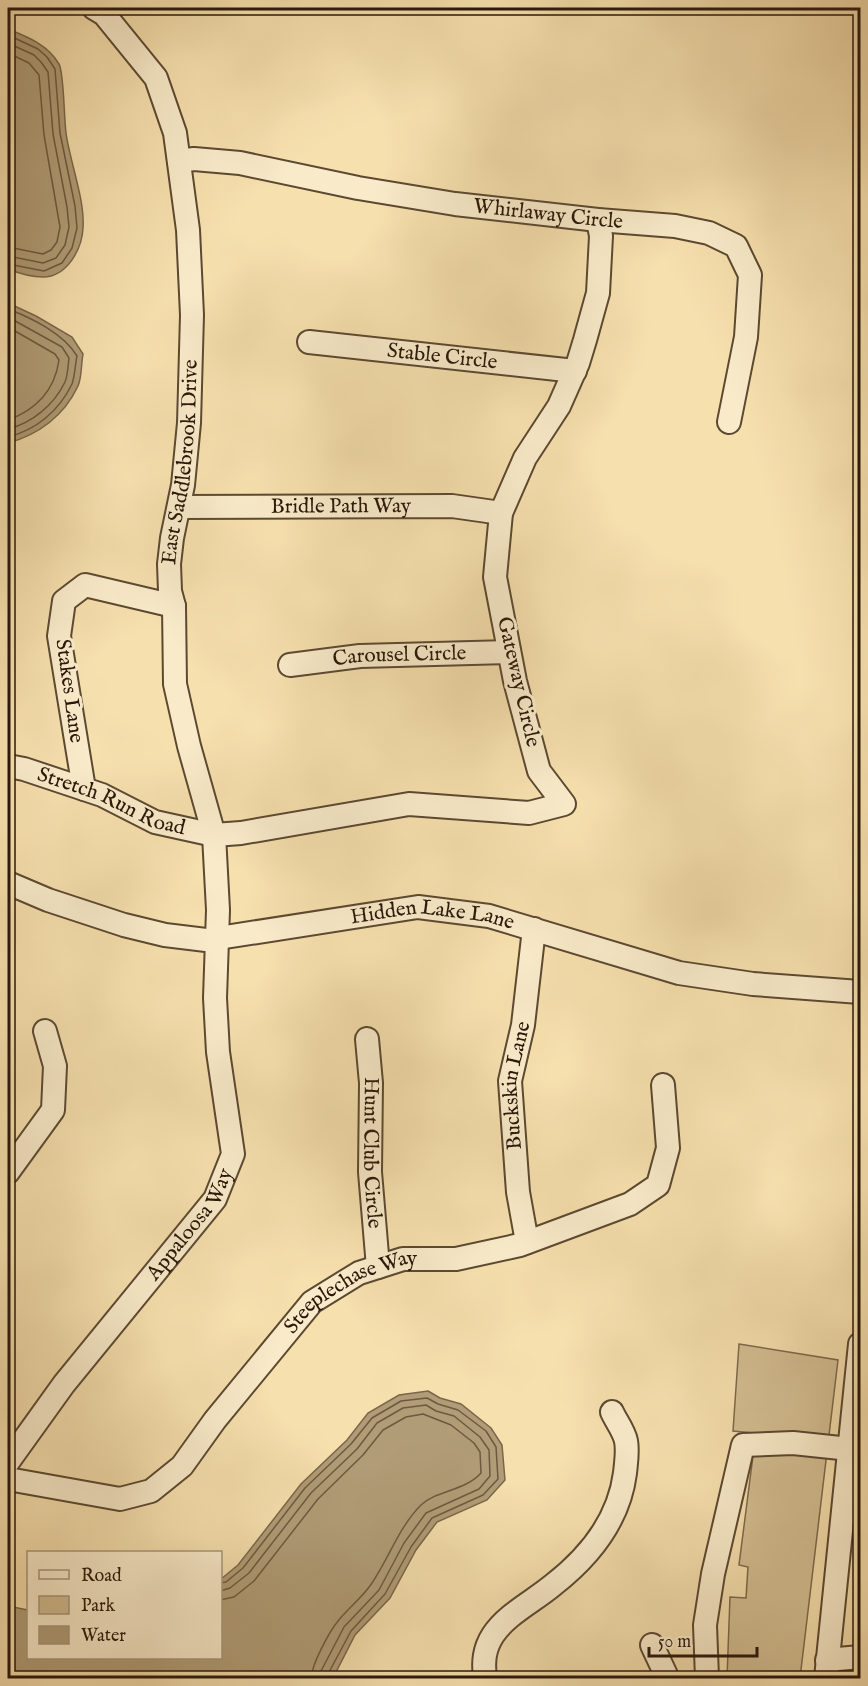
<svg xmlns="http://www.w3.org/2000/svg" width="868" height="1686" font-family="'IM FELL English',serif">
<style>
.green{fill:#d3be92;stroke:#7e6a4e;stroke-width:1.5}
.water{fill:#b09c76;stroke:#7a674a;stroke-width:1.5}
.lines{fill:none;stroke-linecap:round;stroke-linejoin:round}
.shore{stroke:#6c5a40;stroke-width:1.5}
.minor-casing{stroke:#5c4932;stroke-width:26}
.minor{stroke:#f9ebca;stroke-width:22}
.labels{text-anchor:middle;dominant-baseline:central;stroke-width:6;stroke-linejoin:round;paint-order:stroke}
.street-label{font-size:21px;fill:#291709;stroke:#f9ebca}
</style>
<rect width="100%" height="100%" fill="#f6e0ae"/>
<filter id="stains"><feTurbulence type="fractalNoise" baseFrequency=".00333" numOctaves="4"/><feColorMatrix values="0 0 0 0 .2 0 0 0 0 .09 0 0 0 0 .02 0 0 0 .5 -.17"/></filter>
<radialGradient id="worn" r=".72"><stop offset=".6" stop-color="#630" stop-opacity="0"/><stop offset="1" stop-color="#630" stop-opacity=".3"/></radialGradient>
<!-- green -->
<path class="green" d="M739,1344l99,16 -38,318h-73l3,-81 16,1 2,-31 -9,-2 15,-117 -1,-15 -20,-2z"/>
<!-- water -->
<path class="water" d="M8,29c20,8 40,16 51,35 5,9 5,55 7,69 4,29 19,67 17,95 -1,21 -16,49 -40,49 -12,0 -25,-4 -35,-8z
M8,303l28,13 36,21 11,17c-2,10 -1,23 -5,32 -14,30 -40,49 -70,57z
M428,1391l12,7 21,6 30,24 11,17 3,35 -18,20 -50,22 -21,28 -26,48 -35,37 -22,43h-325v-72l20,4v48h192l1,-79 17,-14 63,-81 46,-44 21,-27 31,-18z"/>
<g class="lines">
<!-- shore -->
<path class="shore" d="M8,35l30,14 9,8 8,12 5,64 15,73 2,22 -5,20 -10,15 -18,8 -36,-7
M8,43l26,12 7,7 7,10 5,62 14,73 2,20 -4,18 -9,13 -13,5 -35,-7
M8,53l21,10 10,12 5,60 16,92 -3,15 -6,8 -8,4 -35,-7
M8,309c24,9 56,25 69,47 -2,9 -2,20 -5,28 -13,27 -36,46 -64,53
M8,317l54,30 7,11c-1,7 -1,17 -4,24 -11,23 -33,41 -57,47
M8,327l47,27 4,6c-4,30 -23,50 -51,60
M220,1583l6,-1 17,-14 62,-80 46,-44 21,-26 29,-17 26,-3 11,6 20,6 28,21 10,16 2,32 -15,16 -51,23 -21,29 -26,47 -34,37 -23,43v4
M220,1591l10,-3 19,-15 62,-80 46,-44 20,-26 26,-15 23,-3 10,6 18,5 26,21 9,13 1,26 -11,13 -53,24 -22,30 -25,47 -35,37 -23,44 -1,7
M220,1600l14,-3 20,-16 64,-82 45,-44 20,-25 23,-13 17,-3 28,11 23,18 6,9 1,21c-16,18 -44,17 -60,32 -22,22 -32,53 -49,78 -9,14 -24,25 -34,38 -9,11 -26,43 -27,57"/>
<!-- minor casing -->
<g class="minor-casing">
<g id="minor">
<path id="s1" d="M179,161l15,-2 46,4 118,25 97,16 143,16 77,6 34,7 27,13 14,29 -4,62 -17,85"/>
<path id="s2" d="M309,342l266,29"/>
<path id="s3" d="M179,507l273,-1 49,7"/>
<path id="s4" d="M290,665l70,-9 149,-4"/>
<path id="s5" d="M8,766l16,3 78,26 53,27 59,13 27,-2 168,-29 120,9 35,-9 -25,-33 -24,-90 -20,-104 6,-64 24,-55 34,-52 19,-43 7,-23 13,-47 3,-57 -3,-16"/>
<path d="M84,789l-25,-153 5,-35 21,-16 89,21"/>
<path id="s6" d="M8,883l40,17 76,25 41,10 41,5 212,-33 71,9 190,57 74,11 107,8"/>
<path id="s7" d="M367,1039l4,44 -1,89 8,95"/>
<path d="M8,1172l45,-62 2,-44 -10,-35"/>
<path id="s8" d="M527,1242l-9,-50 -8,-111 13,-56 11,-96"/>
<path id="s9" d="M8,1462l56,-78 151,-185 18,-45 -15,-102 -3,-54 3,-88 -4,-75 -25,-89 -14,-62 -1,-78 -4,-15 -1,-27 3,-26 11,-53 6,-62 3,-108 -4,-85 -13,-97 -19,-55 -52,-64 -10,-6"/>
<path id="s10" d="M8,1479l112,20 31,-8 31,-25 33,-46 97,-118 47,-29 44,-14h53l64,-14 110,-41 28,-19 10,-37 -5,-63"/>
<path d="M652,1645l14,30v3"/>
<path d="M827,1660l33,-3"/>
<path d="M485,1678c-2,-16 -1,-29 8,-43 14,-21 41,-34 60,-50 36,-28 66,-65 72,-112 1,-10 3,-22 1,-32 -2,-10 -10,-20 -14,-29"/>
<path d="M707,1678l-2,-53 8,-51 30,-129 50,-2 57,6"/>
<path d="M826,1678l34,-334"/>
</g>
</g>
<!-- minor -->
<use href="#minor" class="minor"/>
</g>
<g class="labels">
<!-- street labels -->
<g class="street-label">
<text stroke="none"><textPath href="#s1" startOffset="374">Whirlaway Circle</textPath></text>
<text stroke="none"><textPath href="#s2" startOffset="134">Stable Circle</textPath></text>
<text stroke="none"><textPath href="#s9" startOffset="1083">East Saddlebrook Drive</textPath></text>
<text stroke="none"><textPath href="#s3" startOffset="162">Bridle Path Way</textPath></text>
<text stroke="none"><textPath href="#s4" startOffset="110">Carousel Circle</textPath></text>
<text transform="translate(518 682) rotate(77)">Gateway Circle</text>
<text transform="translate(69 691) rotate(82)">Stakes Lane</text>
<text stroke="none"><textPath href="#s5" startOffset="110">Stretch Run Road</textPath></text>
<text stroke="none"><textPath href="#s6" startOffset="436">Hidden Lake Lane</textPath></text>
<text stroke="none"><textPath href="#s8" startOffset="158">Buckskin Lane</textPath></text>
<text stroke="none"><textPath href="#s7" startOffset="114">Hunt Club Circle</textPath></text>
<text stroke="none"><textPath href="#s9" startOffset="300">Appaloosa Way</textPath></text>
<text stroke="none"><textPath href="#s10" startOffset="434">Steeplechase Way</textPath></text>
</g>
</g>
<!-- margin -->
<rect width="868" height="1686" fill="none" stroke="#f6e0ae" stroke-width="30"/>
<rect x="9" y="9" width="850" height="1668" fill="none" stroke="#291709" stroke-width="3"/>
<rect x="15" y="15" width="838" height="1656" fill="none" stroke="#291709" stroke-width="1.5"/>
<!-- legend -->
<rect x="27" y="1551" width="195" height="108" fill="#f9ebca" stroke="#a6967d" stroke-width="1.5"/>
<rect x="39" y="1570" width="30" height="9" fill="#f9ebca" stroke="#a6967d" stroke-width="1.5"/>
<text x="81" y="1581" font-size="18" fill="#291709">Road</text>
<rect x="39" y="1596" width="30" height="18" fill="#d3be92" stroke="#a6967d" stroke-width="1.5"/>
<text x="81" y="1611" font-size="18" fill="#291709">Park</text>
<rect x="39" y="1626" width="30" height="18" fill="#b09c76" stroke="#a6967d" stroke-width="1.5"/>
<text x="81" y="1641" font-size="18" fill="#291709">Water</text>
<!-- scale -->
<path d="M649 1647v9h108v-9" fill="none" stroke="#291709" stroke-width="3"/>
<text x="658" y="1647" font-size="18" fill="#291709" stroke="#f9ebca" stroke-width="4.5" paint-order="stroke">50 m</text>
<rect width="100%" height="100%" filter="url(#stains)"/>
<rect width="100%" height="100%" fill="url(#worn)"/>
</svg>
